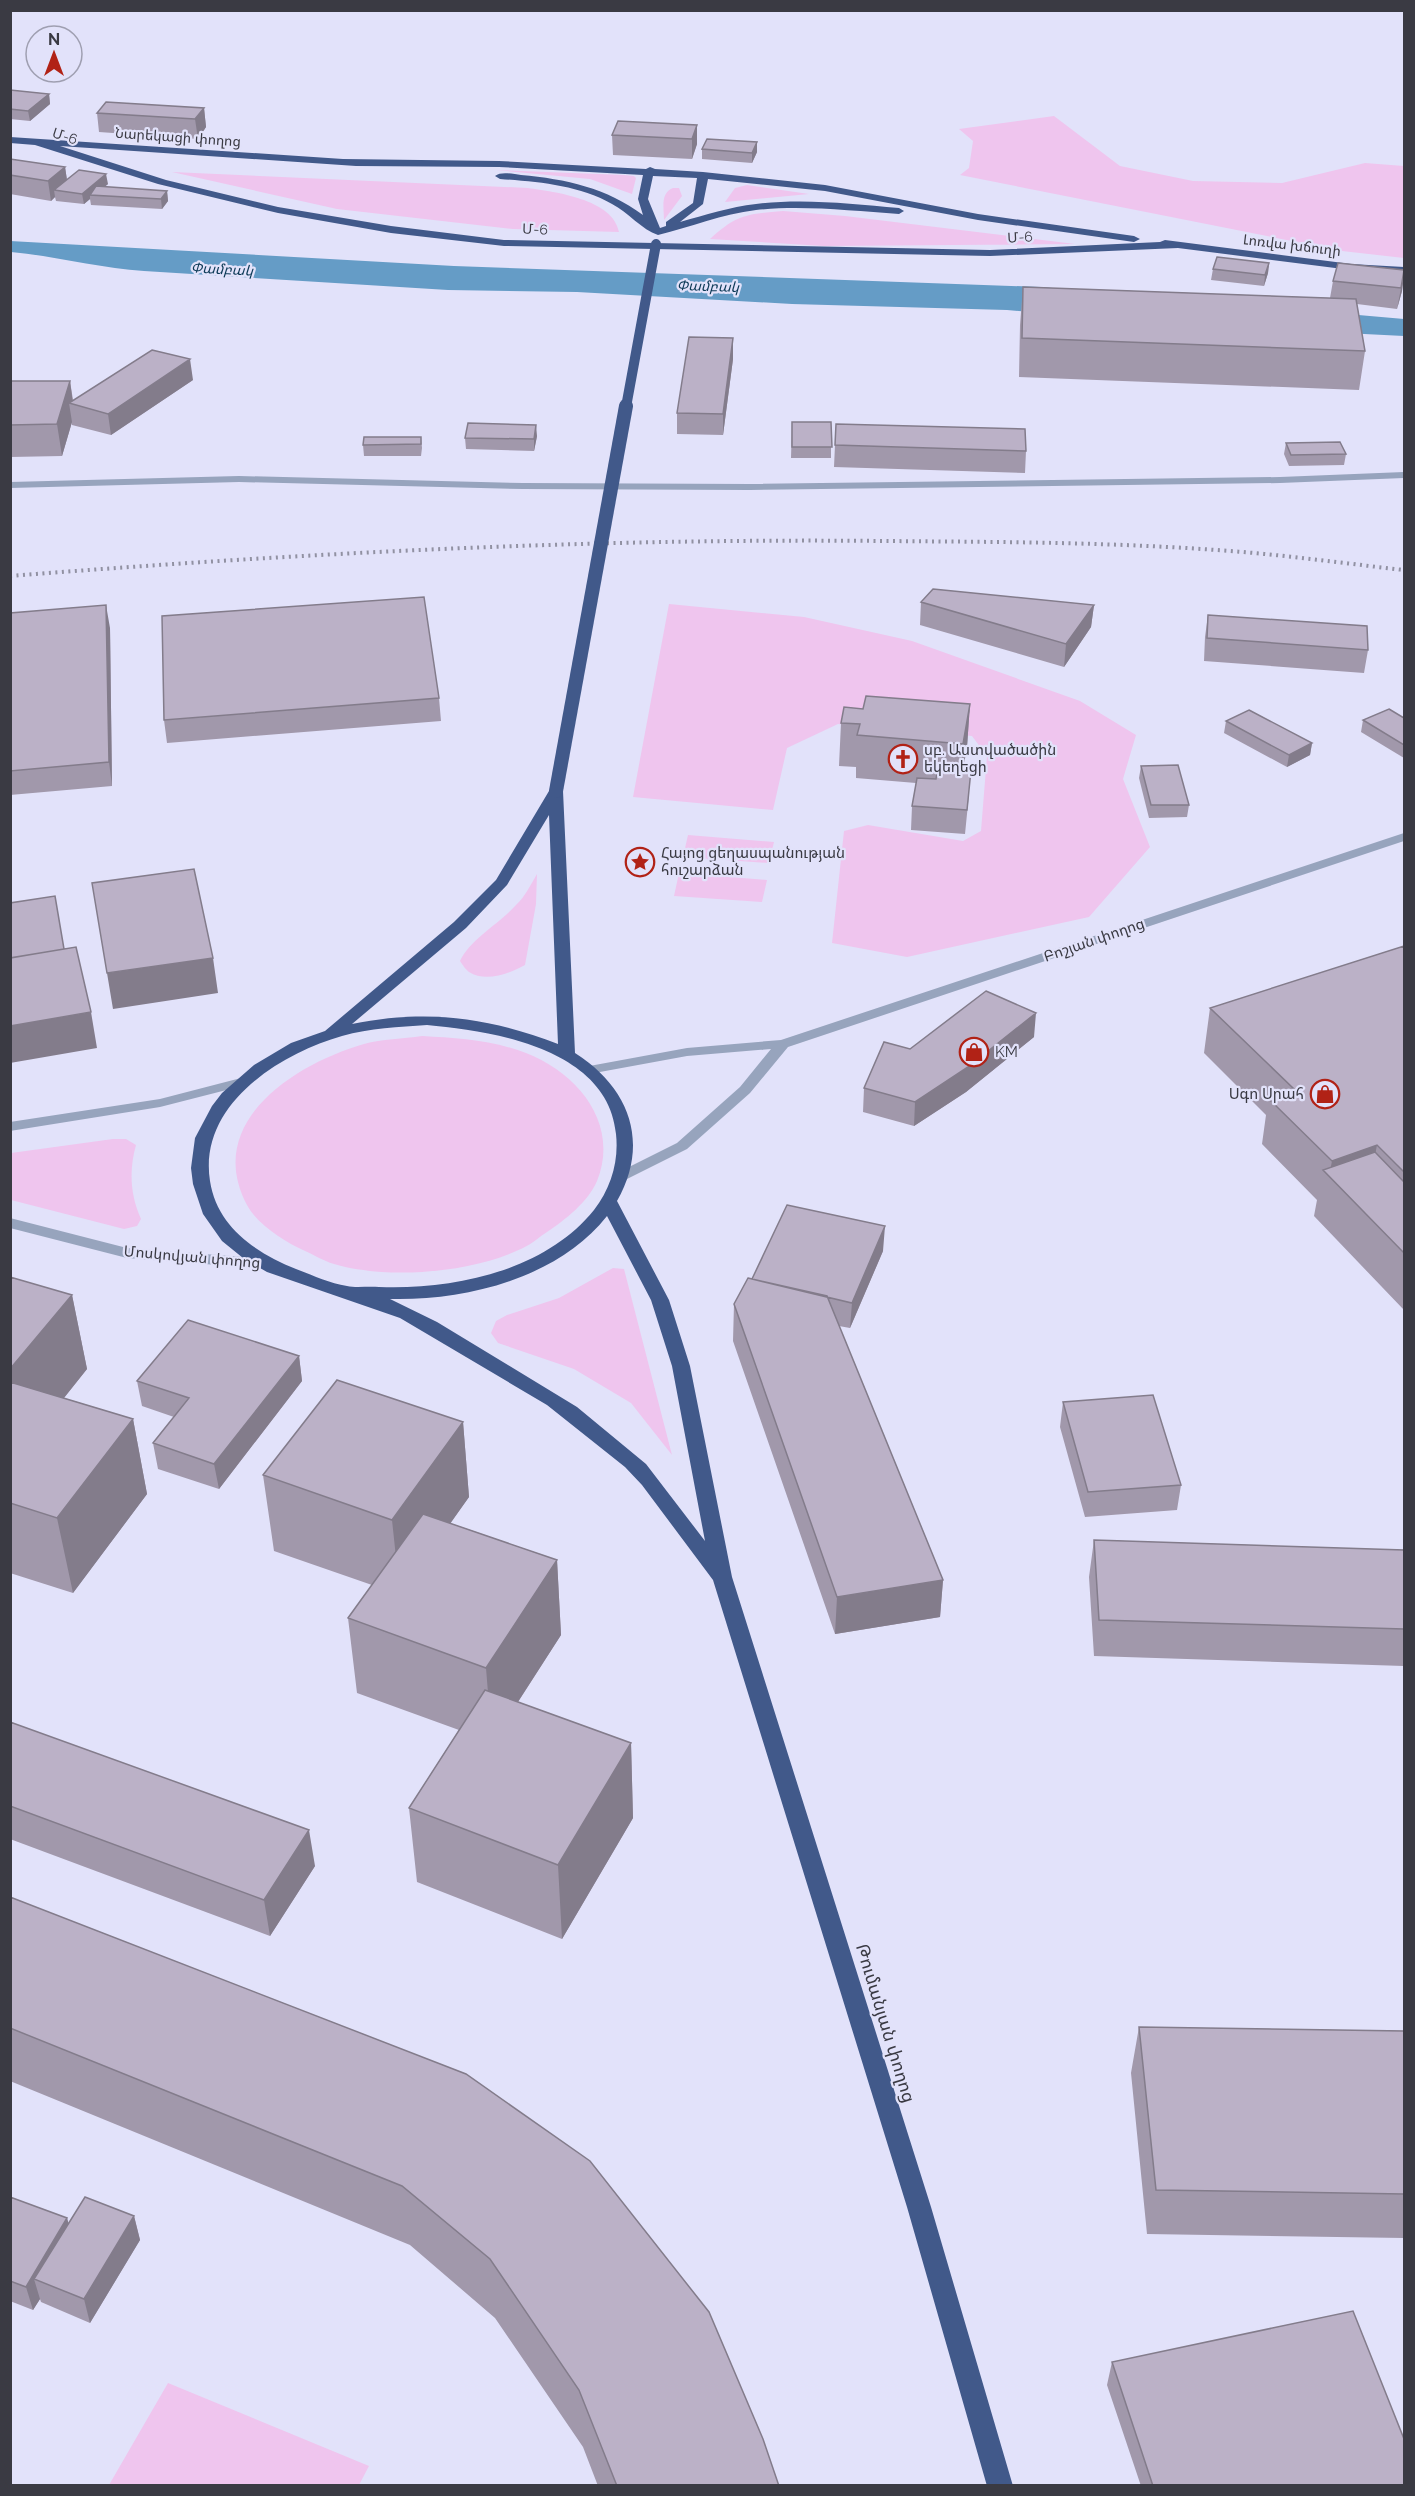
<svg xmlns="http://www.w3.org/2000/svg" width="1415" height="2496" font-family="Raleway,'Noto Sans Armenian',sans-serif">
<style>
.green{fill:#efc5ee}
.water{fill:#659cc6}
.lines{fill:none;stroke-linecap:round;stroke-linejoin:round}
.minor{fill:#97a4bd;fill-rule:evenodd}
.highway{fill:#41598a;fill-rule:evenodd}
.rail{stroke:#9191a2;stroke-width:4;stroke-dasharray:2 4.5;stroke-linecap:butt}
.highway-bridge-far1{stroke:#41598a;stroke-width:10}
.highway-bridge{stroke:#41598a;stroke-width:14}
.wall{fill:#a198ab}
.shaded-wall{fill:#837c8b}
.building{fill:#bbb1c7;stroke:#837c8b;stroke-width:1.5}
.labels{text-anchor:middle;dominant-baseline:central;stroke-width:4.5;stroke-linejoin:round;paint-order:stroke}
.far-street-label{font-size:14px;fill:#3a3a43;stroke:#e2e2fa}
.far-water-label{font-size:14px;font-style:italic;fill:#0c3956;stroke:#e2e2fa}
.poi-label{font-size:15px;fill:#3a3a43;stroke:#e2e2fa;text-anchor:start}
.street-label{font-size:15px;fill:#3a3a43;stroke:#e2e2fa}
.near-street-label{font-size:18px;fill:#3a3a43;stroke:#e2e2fa}
</style>
<rect width="100%" height="100%" fill="#e2e2fa"/>
<!-- green -->
<path class="green" d="M1054,116l66,50 73,15 89,2 83,-20 39,3v92l-62,-7 -382,-76 9,-7 4,-27 -14,-12z
M496,170l128,5 10,1 2,2 -4,16 -42,-15z
M172,172l356,16c27,4 85,11 91,44l-106,-3 -176,-20z
M747,185l62,9 -84,8 10,-14z
M673,188h6l3,8 -18,24c0,-12 -4,-27 9,-32z
M783,211l62,5 230,28 -251,2 -114,-7c27,-25 38,-25 73,-28z
M669,604l135,13 108,24 168,60 56,34 -13,44 27,68 -61,70 -182,40 -75,-14 12,-112 24,-6 95,16 18,-10 6,-75 -15,-20 -134,-12 -51,24 -14,62 -140,-13z
M688,835l86,7 -5,21 -86,-6z
M679,873l88,7 -5,22 -88,-6z
M537,874l-1,30 -11,61c-15,8 -39,18 -56,7 -3,-2 -7,-8 -9,-11 10,-22 39,-37 56,-56 9,-8 15,-21 21,-31z
M422,1036c35,2 70,4 104,17 52,20 94,71 71,128 -9,21 -32,39 -50,51 -8,5 -15,12 -24,16 -51,25 -135,32 -189,16 -11,-3 -21,-10 -31,-14 -18,-8 -47,-27 -56,-45 -44,-83 48,-141 117,-161 18,-5 39,-5 58,-8z
M113,1139h13l10,6c-7,25 -6,50 5,74l-4,7 -13,3 -113,-29v-47z
M613,1268l11,1 48,186 -41,-52 -57,-34 -76,-26 -7,-10 5,-12 11,-6 52,-17z
M168,2383l201,83 -10,19h-250z"/>
<!-- water -->
<path class="water" d="M10,241l444,25 587,21 363,32v17l-222,-11 -175,-15 -215,-6 -215,-12 -129,-2 -304,-19c-45,-3 -89,-15 -133,-19z"/>
<g class="lines">
<!-- minor -->
<path class="minor" d="M1404,472v6l-124,5 -530,7 -227,-1 -284,-7 -229,6v-6l229,-6 284,7 227,1 530,-7z
M1404,833v8l-616,206 -38,46 -63,56 -60,30 -5,2 -7,-5 2,-3 60,-30 63,-56 31,-38 -84,7 -98,18 -7,-4 2,-3 103,-19 94,-8z
M241,1078l5,1 2,3 -2,3 -86,22 -150,24v-9l150,-23z
M10,1218l117,30 141,11 8,5 -8,5 -141,-11 -117,-30z"/>
<!-- highway -->
<path class="highway" d="M10,137l333,22 156,2 147,8 4,-2 5,2 48,3 122,13 153,29 156,22 6,3 -6,3 -156,-22 -153,-29 -117,-12 -5,25 -23,18c25,-7 50,-15 76,-18 48,-6 96,0 143,4l5,3 -5,3c-47,-3 -95,-9 -143,-4 -34,4 -65,17 -98,25 -16,-5 -30,-23 -46,-31 -34,-19 -73,-22 -112,-25l-5,-3c6,-5 18,-2 26,-1 45,4 86,13 122,40l-5,-16 5,-24 -144,-8 -143,-1 -296,-20 106,34 112,27 113,19 113,14 486,10 170,-8 5,-2 186,24 53,3v6l-53,-3 -173,-22 -188,8 -486,-10 -113,-13 -113,-20 -120,-29 -123,-39 -25,-2zM653,176l44,2 -4,25 -27,19v4l-6,2 -12,-29z
M556,787l7,4 12,262c55,35 75,90 42,148l52,99 21,66 42,211 199,630 82,279h-26l-80,-279 -194,-627 -71,-95 -17,-18 -78,-62 -147,-87 -133,-46 -24,-14 -21,-17 -19,-27 -10,-30 -2,-16 4,-30 17,-32 10,-13 32,-28 37,-22 34,-12 129,-109 42,-42 53,-89zM549,815l9,229c-70,-27 -132,-35 -206,-20l114,-96 41,-43zM427,1025c67,6 181,24 189,109 3,27 -5,54 -22,76 -49,61 -141,80 -215,77 -11,-1 -23,1 -32,-1 -18,-3 -35,-11 -51,-17 -40,-16 -79,-42 -86,-88 -12,-76 69,-127 132,-145 28,-8 57,-9 85,-11zM607,1216l44,84 21,66 33,175 -59,-77 -69,-57 -140,-85 -47,-23c76,2 168,-21 217,-83z"/>
<!-- rail -->
<path class="rail" d="M10,576c292,-23 583,-38 876,-35 110,1 220,1 330,9 63,4 125,13 188,20"/>
<!-- highway-bridge-far1 -->
<path class="highway-bridge-far1" d="M626,407l30,-163"/>
<!-- highway-bridge -->
<path class="highway-bridge" d="M556,791l70,-385"/>
</g>
<!-- wall -->
<path class="wall" d="M10,90l39,4 1,10 -20,17 -20,-2z
M204,108l2,19 -8,12 -99,-7 -2,-19z
M697,125v19l-5,15 -79,-4 -1,-20z
M757,142v10l-5,11 -50,-4v-10z
M10,159l55,8 2,13 41,4 -4,3 63,4 1,10 -6,8 -71,-4 -1,-6 -6,5 -28,-3 -1,-4 -4,4 -41,-7z
M1269,263l-1,10 -4,13 -53,-6 2,-11z
M1404,270l-2,21 -5,18 -40,-5 8,47 -6,39 -340,-13 1,-52 3,-38 307,11 3,-17z
M733,338v21l-10,76 -46,-1v-21z
M193,380l-82,55 -39,-10v-3l-10,34 -52,1v-76h60l3,19z
M792,422h39v36h-40z
M537,436l-3,15 -68,-2 -1,-11z
M421,437l1,11 -1,8h-57l-1,-11z
M1286,443l60,11 -2,11 -55,1 -5,-12z
M835,445l191,6 -1,22 -191,-6z
M921,602l173,3 -3,22 -27,40 -144,-42z
M10,613l100,15 2,158 -102,9z
M1208,615l160,35 -4,23 -160,-12 1,-24z
M439,698l2,23 -274,22 -3,-23z
M970,704l-3,43 -4,23 6,24 -4,40 -54,-4 1,-24 4,-23 -60,-5v-11l-17,-1 2,-43 22,-14z
M1404,718v40l-43,-26 2,-12z
M1226,721l86,22 -2,12 -23,12 -63,-34z
M1141,766l48,39 -2,12 -38,1 -10,-40z
M1404,946v364l-90,-94 3,-16 -55,-56 4,-29 -62,-62 6,-45z
M1034,1037l-68,55 -52,34 -51,-14 1,-24 46,-39z
M883,1251l-33,77 -11,-2 104,254 -3,37 -105,17 -102,-293 1,-37 18,-25z
M10,1277l62,18 15,74 -23,29 69,21 14,75 -74,99 -63,-20z
M299,1356l3,25 -83,108 -61,-20 -5,-26 21,-26 -32,-11 -5,-25z
M1063,1402l118,83 -4,25 -92,7 -25,-90z
M463,1422l6,75 -19,26 107,37 4,75 -43,67 113,41 2,75 -71,121 -145,-57 -8,-74 50,-78 -102,-37 -9,-75 24,-33 -98,-34 -11,-76z
M1094,1540l310,10v116l-310,-10 -5,-79z
M10,1722l305,144 -45,70 -260,-97z
M10,1897l456,177 313,412h-181l-15,-39 -88,-129 -85,-73 -400,-164z
M1139,2027l265,4v207l-257,-4 -16,-161z
M10,2197l57,21 1,5 66,-7 6,24 -50,83 -49,-21 -1,-3 -7,11 -23,-9z
M1112,2362l292,124h-263l-34,-101z"/>
<!-- shaded-wall -->
<path class="shaded-wall" d="M49,94l1,10 -20,17 -2,-10z
M204,108l2,19 -8,12 -3,-20z
M697,125v19l-5,15v-20z
M757,142v10l-5,11v-10z
M65,167l3,20 -14,3 1,7 -4,4 -3,-20z
M106,174l2,10 -13,11h-5v4l-6,5 -2,-10z
M167,191l1,10 -6,8 -1,-10z
M1269,263l-1,10 -4,13 1,-11z
M1404,274l-2,17 -5,18 4,-21z
M733,338v21l-10,76v-21z
M190,359l3,21 -82,55 -3,-21z
M70,381l3,23 -4,-1 3,19 -10,34 -5,-32z
M536,425l1,11 -3,15v-12z
M106,605l4,23 2,158 -3,-24z
M1094,605l-3,22 -27,40 2,-23z
M970,704l-3,43 -7,40 3,-43z
M1312,743l-2,12 -23,12 2,-12z
M213,958l5,35 -105,16 -6,-36z
M91,1012l6,36 -87,15v-37z
M1036,1013l-2,24 -68,55 -52,34 1,-24z
M1377,1145l-9,46 -39,-15 3,-15z
M885,1226l-2,25 -33,77 2,-25z
M72,1295l15,74 -72,90 -5,-20v-70z
M299,1356l3,25 -83,108 -5,-25z
M133,1419l14,75 -74,99 -16,-75z
M463,1422l6,75 -69,98 -8,-75z
M557,1560l4,75 -69,107 -6,-74z
M943,1580l-3,37 -105,17 2,-37z
M631,1743l2,75 -71,121 -4,-74z
M309,1830l6,36 -45,70 -6,-36z
M134,2216l6,24 -50,83 -6,-24z
M67,2218l7,24 -40,37 6,20 -7,11 -7,-23z"/>
<!-- building -->
<path class="building" d="M10,90l39,4 -21,17 -18,-2z
M106,102l98,6 -9,11 -98,-6z
M618,121l79,4 -5,14 -80,-4z
M707,139l50,3 -5,11 -50,-4z
M10,159l55,8 -17,14 -38,-6z
M79,170l27,4 -24,20 -28,-4z
M96,186l71,5 -6,8 -71,-4z
M1217,257l52,6 -4,12 -52,-6z
M1338,263l66,7 -3,18 -68,-7z
M1023,287l333,12 9,52 -343,-13z
M689,337l44,1 -10,76 -46,-1z
M152,350l38,9 -82,55 -39,-11z
M10,381h60l-13,43 -47,1z
M792,422h39l1,25h-40z
M468,423l68,2 -2,14 -69,-1z
M836,424l189,5 1,22 -191,-6z
M364,437h57v7l-58,1z
M1340,442l6,12 -55,1 -5,-12z
M933,589l161,16 -28,39 -145,-42z
M424,597l15,101 -275,22 -2,-104z
M106,605l3,157 -99,9v-158z
M1208,615l159,11 1,24 -161,-12z
M866,696l104,8 -7,40 -106,-9 3,-11 -19,-1 3,-16 19,2z
M1389,709l15,9v27l-41,-25z
M1249,710l63,33 -23,12 -63,-34z
M1178,765l11,40h-38l-10,-39z
M938,768l33,2 -4,40 -55,-4 5,-28 19,1z
M194,869l19,89 -106,15 -15,-90z
M55,896l9,53 -54,9v-55z
M1404,946v226l-27,-27 -45,16 -63,-62 26,-9 -85,-82z
M76,947l15,65 -81,14v-68z
M986,991l50,22 -68,54 -53,35 -51,-14 20,-46 26,7z
M1375,1152l29,30v71l-81,-83z
M787,1205l98,21 -33,77 -100,-24z
M10,1277l62,18 -62,74z
M748,1278l79,18 116,284 -106,17 -103,-293z
M188,1320l111,36 -85,108 -61,-21 36,-45 -52,-17z
M337,1380l126,42 -71,98 -129,-45z
M10,1382l123,37 -76,99 -47,-15z
M1153,1395l28,90 -93,7 -25,-90z
M423,1514l134,46 -71,108 -138,-50z
M1094,1540l310,10v79l-305,-9z
M485,1690l146,53 -73,122 -149,-57z
M10,1722l299,108 -45,70 -254,-94z
M10,1897l456,177 124,87 119,151 54,127 16,47h-162l-38,-96 -89,-131 -88,-73 -392,-158z
M1139,2027l265,4v163l-248,-4z
M10,2197l57,21 -41,69 -16,-6z
M85,2197l49,19 -50,83 -50,-20z
M1353,2311l51,128v47h-251l-41,-124z"/>
<!-- icons -->
<defs>
<g id="church-ring" transform="scale(1.5)"><circle r="9.5" fill="#e2e2fa" stroke="#b12216" stroke-width="1.5"/><path d="M-1.2-6h2.4v3.5h3.3v2.4h-3.3V6h-2.4V-.1h-3.3v-2.4h3.3Z" fill="#b12216"/></g>
<g id="sight-ring" transform="scale(1.5)"><circle r="9.5" fill="#e2e2fa" stroke="#b12216" stroke-width="1.5"/><path d="M0-6L1.8-2.2L6-1.7L2.9 1.2L3.7 5.4L0 3.3L-3.7 5.4L-2.9 1.2L-6-1.7L-1.8-2.2Z" fill="#b12216"/></g>
<g id="shop-ring" transform="scale(1.5)"><circle r="9.5" fill="#e2e2fa" stroke="#b12216" stroke-width="1.5"/><path d="M-5-2.5h2.3a2.7 3.5 0 0 1 5.4 0H5L5.5 6h-11ZM-1.5-2.5h3a1.5 2.3 0 0 0-3 0Z" fill="#b12216"/></g>
</defs>
<g fill-rule="evenodd">
<use href="#church-ring" x="903" y="759"/>
<use href="#sight-ring" x="640" y="862"/>
<use href="#shop-ring" x="974" y="1052"/>
<use href="#shop-ring" x="1325" y="1094"/>
</g>
<g class="labels">
<!-- far-street labels -->
<g class="far-street-label">
<text transform="translate(65 136) rotate(18)">Մ-6</text>
<text transform="translate(178 137) rotate(4)">Նարեկացի փողոց</text>
<text transform="translate(535 229) rotate(2)">Մ-6</text>
<text transform="translate(1020 237) rotate(-3)">Մ-6</text>
<text transform="translate(1292 245) rotate(7)">Լոռվա խճուղի</text>
</g>
<!-- far-water labels -->
<g class="far-water-label">
<text transform="translate(222 269) rotate(3)">Փամբակ</text>
<text transform="translate(708 286) rotate(2)">Փամբակ</text>
</g>
<!-- poi labels -->
<g class="poi-label">
<text x="924" y="750">սբ. Աստվածածին<tspan x="924" dy="17">եկեղեցի</tspan></text>
<text x="661" y="853">Հայոց ցեղասպանության<tspan x="661" dy="17">հուշարձան</tspan></text>
<text x="995" y="1052">KM</text>
<text x="1304" y="1094" text-anchor="end">Սգո Սրահ</text>
</g>
<!-- street labels -->
<g class="street-label">
<text transform="translate(1094 940) rotate(-19)">Բոշյան փողոց</text>
<text transform="translate(192 1257) rotate(5)">Մոսկովյան փողոց</text>
</g>
<!-- near-street labels -->
<g class="near-street-label">
<text transform="translate(886 2023) rotate(73)">Թումանյան փողոց</text>
</g>
</g>
<!-- border -->
<rect width="1415" height="2496" fill="none" stroke="#3a3a43" stroke-width="24"/>
<!-- north arrow -->
<g transform="translate(54 54)"><circle r="28" fill="#e2e2fa" stroke="#9f9fb1" stroke-width="1.5"/>
<path d="M0-4.5L10 22L0 15L-10 22Z" fill="#b12216"/>
<text y="-9" font-size="16" font-weight="bold" text-anchor="middle" fill="#3a3a43">N</text>
</g>
</svg>
